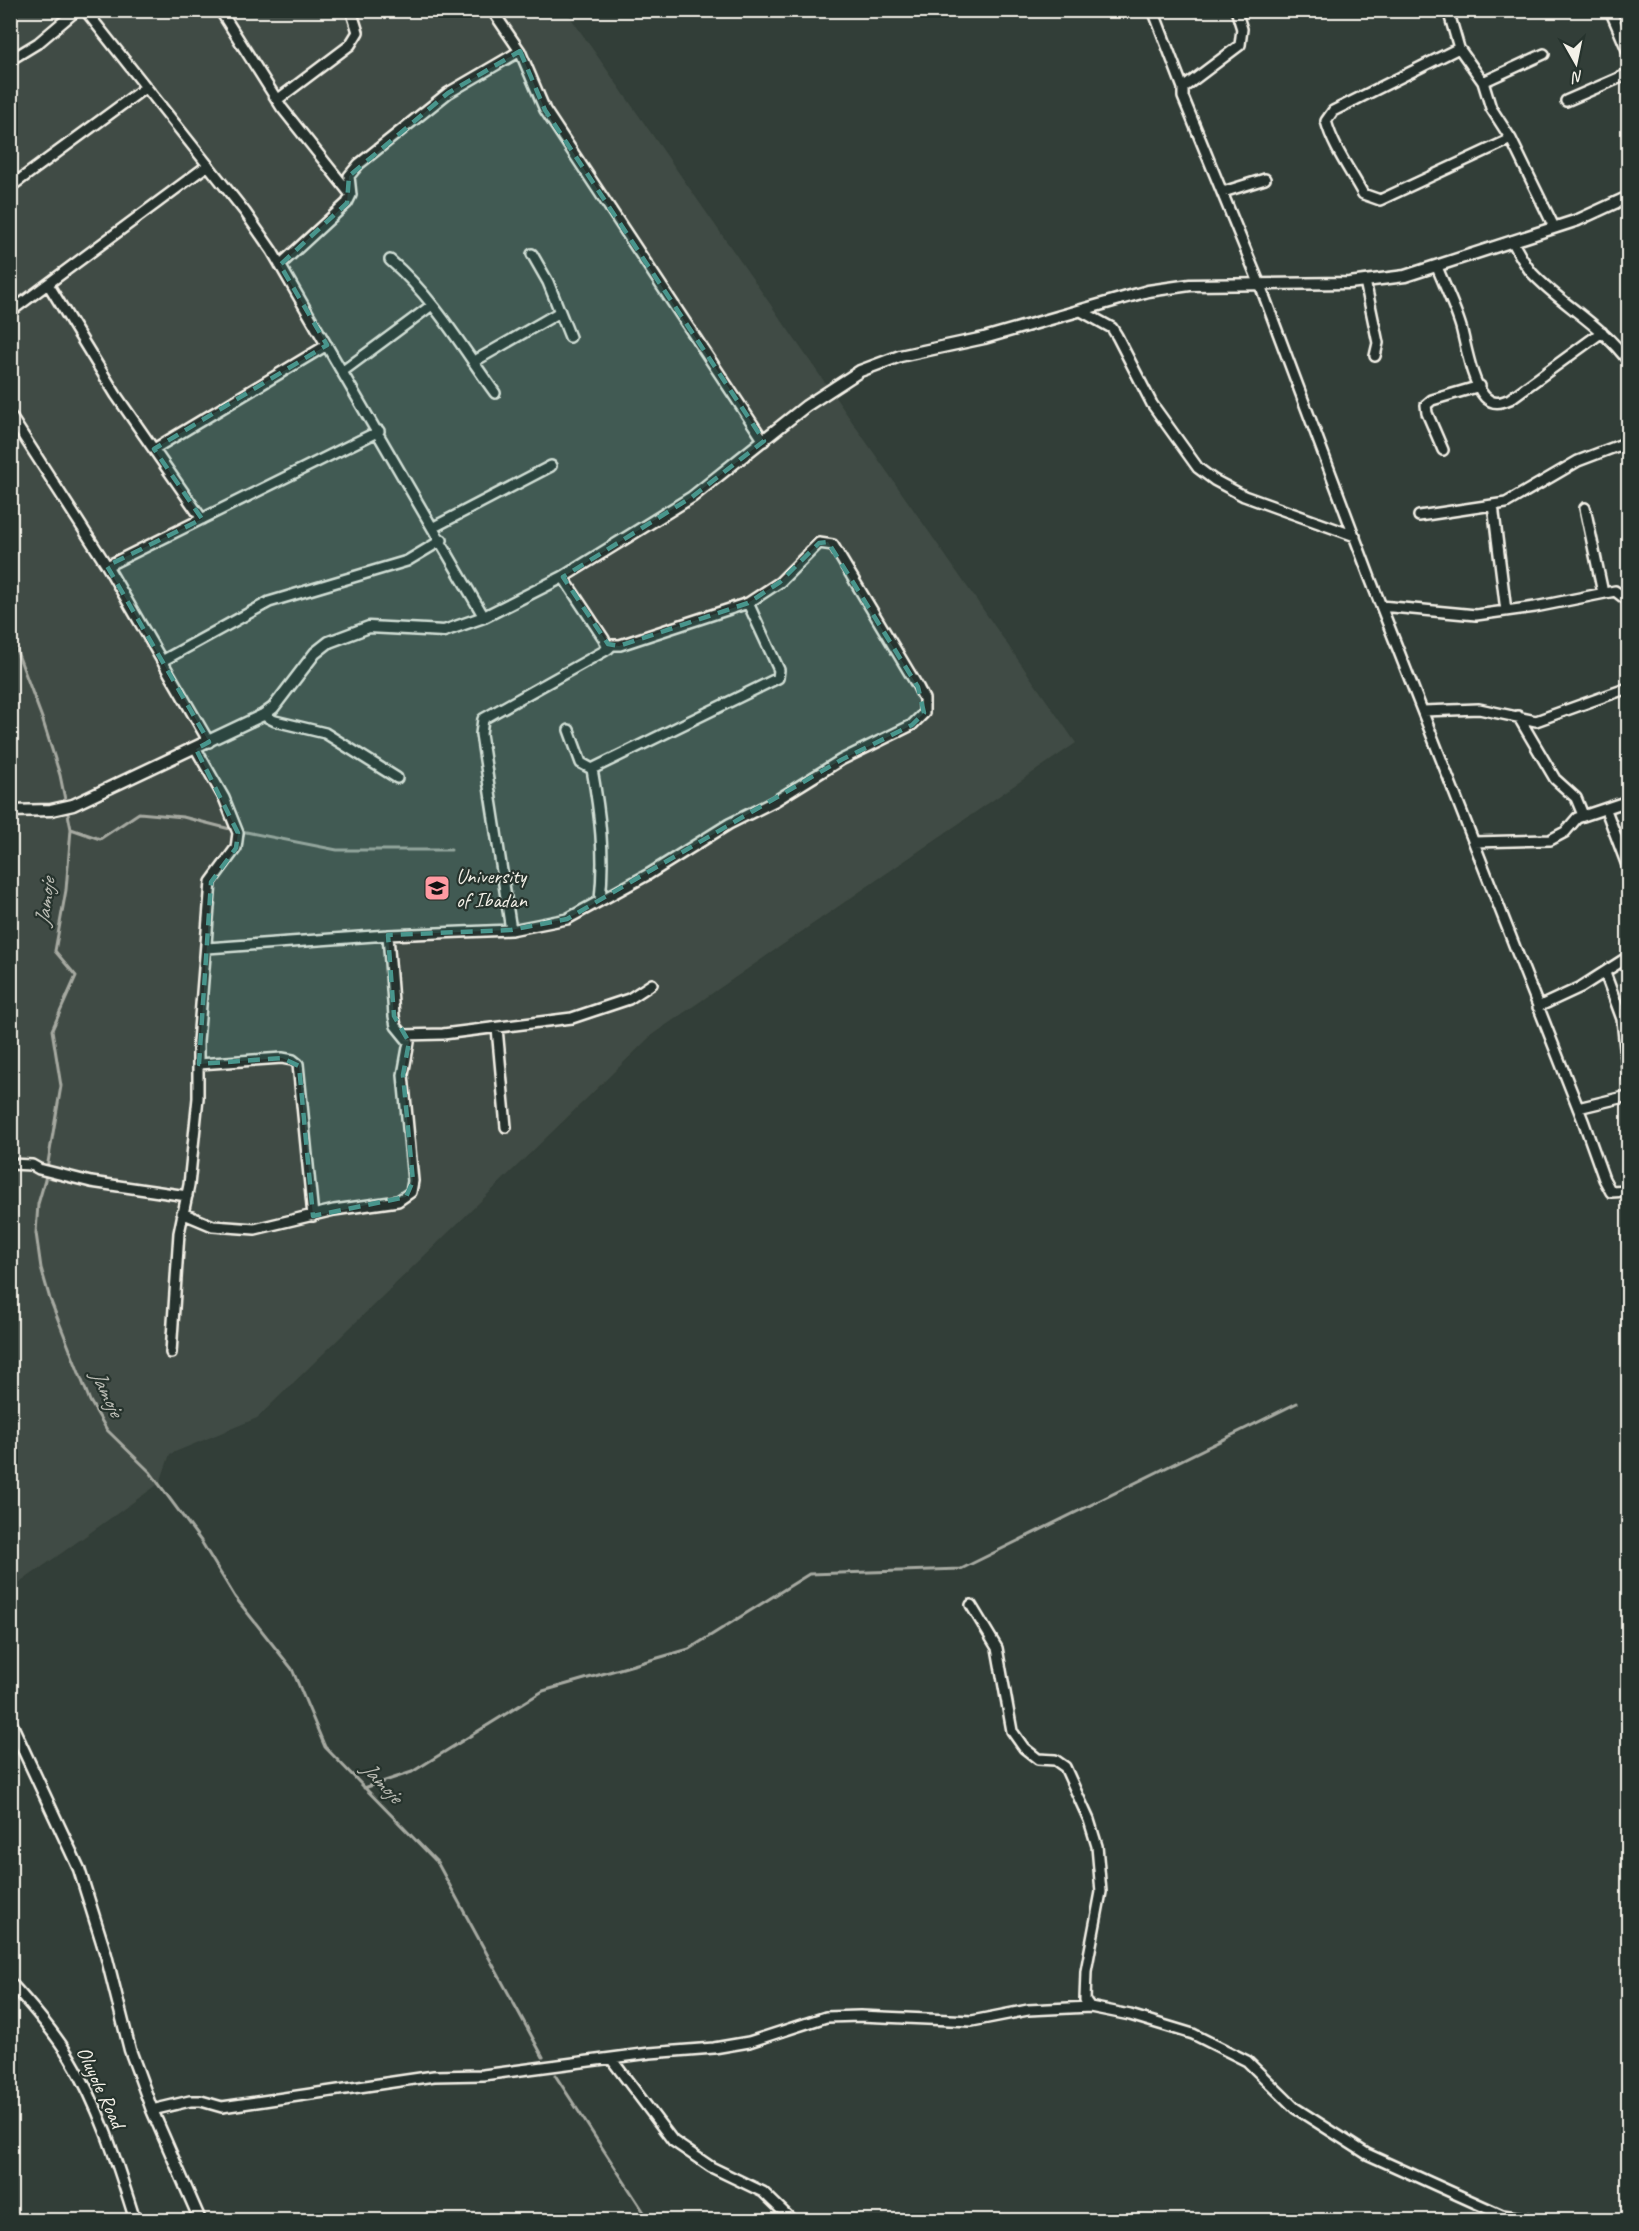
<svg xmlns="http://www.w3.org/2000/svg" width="1639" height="2231" font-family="Caveat,sans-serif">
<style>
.built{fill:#404b44}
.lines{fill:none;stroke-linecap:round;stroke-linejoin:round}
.stream{stroke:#a6a9a1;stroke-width:3}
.minor-casing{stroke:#f4f1e8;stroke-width:14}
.tertiary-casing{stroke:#f4f1e8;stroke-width:15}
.minor{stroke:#26332d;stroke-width:9}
.tertiary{stroke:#26332d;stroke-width:10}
.marked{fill:#48958c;fill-opacity:0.2;stroke:#48958c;stroke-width:4.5;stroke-dasharray:12 8;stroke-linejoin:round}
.labels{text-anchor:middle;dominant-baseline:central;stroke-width:4.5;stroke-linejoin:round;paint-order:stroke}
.poi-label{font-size:21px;fill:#f4f1e8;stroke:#26332d;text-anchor:start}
.street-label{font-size:21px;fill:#f4f1e8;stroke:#26332d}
.water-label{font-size:22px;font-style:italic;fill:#babbb3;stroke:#26332d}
</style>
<rect width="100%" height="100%" fill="#323e38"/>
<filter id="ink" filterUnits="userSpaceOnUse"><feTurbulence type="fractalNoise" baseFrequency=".0167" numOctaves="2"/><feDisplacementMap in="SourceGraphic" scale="12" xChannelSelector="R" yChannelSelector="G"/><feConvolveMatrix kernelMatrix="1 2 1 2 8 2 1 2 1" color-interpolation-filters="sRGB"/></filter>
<g filter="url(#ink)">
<!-- built -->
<path class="built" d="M11,11h555l510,732 -423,291 -396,384 -87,36 -10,29 -149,106z"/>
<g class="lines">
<!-- stream -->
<path class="stream" d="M10,633l32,85 18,57 11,54 -5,61 -11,61 21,25 -24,54 9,56 -16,94 -7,24 -2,29 5,35 9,31 40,102 17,29 43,42 51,69 34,56 57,72 33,78 112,115 106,195
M71,829l29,10 39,-26 44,4 51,13
M241,831l96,19h114
M364,1788l48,-16 131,-81 146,-42 120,-75 152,-5 336,-166
M555,2075l94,145"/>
<!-- minor casing -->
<g class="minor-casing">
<path id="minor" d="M85,10l160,202 27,39 212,366
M220,10l62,98 69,87
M492,10l28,41 25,59 219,331
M1153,10l30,78v9l77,188 110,293 214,545 20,56 7,13 17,-1
M1448,10l11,38 24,34 8,26 20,31 43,88
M1610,10l18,42
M1459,48l-126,63 -7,10c7,26 24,49 37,73l17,6 131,-61
M10,60l28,-17 39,-33
M1483,82l61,-28
M1183,88l57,-43 2,-16 -6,-19
M277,100l73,-55 8,-13 -7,-22
M1566,101l62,-27
M10,187l136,-100
M1223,192l42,-13
M1512,241c6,10 12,23 20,32 30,32 70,52 96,88
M532,254l16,28 22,55
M390,260c43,37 72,87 105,133
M280,265l67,-62 4,-8 -2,-19 10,-12 89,-71 72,-42
M1437,267c8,20 18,40 24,60 5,19 11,56 24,70 8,8 16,6 25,2l92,-67
M1365,281l13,62 -3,13
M48,284l68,111 86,124
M10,312l198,-147
M1083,312l29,16 5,8 35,68 46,64 16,12 30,16 111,40
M473,362l87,-50
M343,371l89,-66
M10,415l97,151 272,-135
M154,449l173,-104
M1443,450l-16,-37 -1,-8 6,-5 48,-14
M1493,505l13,106
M1585,508l18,85
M1419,516l87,-13 72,-42 50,-19
M434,527l117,-61
M107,566l102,176
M1381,606l95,9 59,-8 80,-16 13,10
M162,661l107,-59 138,-41 35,-21
M1423,711l56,-2 57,12 92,-33
M263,715l12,6 50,12 72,45
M1518,716l37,63 21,19 7,17
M569,730l12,33 11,6 186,-91 1,-8 -31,-67
M592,769c8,45 13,85 8,131
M1606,810l22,58
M1474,842l76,-2 15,-8 12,-14 51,-17
M511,930l-30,-196 2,-15 125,-70
M207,948l181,-13 123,-5 56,-11 82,-45 80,-50 46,-23 66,-41 71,-35 12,-12v-14l-6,-12 -85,-142 -14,-2 -39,39 -32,21 -128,42h-8l-4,4 -4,-10 -41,-62
M1605,973l17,46 6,59
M1538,1007l43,-20 47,-30
M497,1028l9,99
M404,1035l39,-1 129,-16 57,-19 23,-15
M199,1064l83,-6 11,2 5,4 15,152
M1578,1108l50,-12
M10,1164l22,1 7,4 52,13 96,14
M182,1213l31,13 42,3 79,-19 64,-9 13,-9 2,-11 -10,-106 6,-33 -13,-16 -2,-10 -6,-81
M171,1353l8,-120 10,-48 9,-87v-56l13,-160 25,-34 2,-15 -14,-35 -28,-49
M971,1605l26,43 15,83 12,17 14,11 17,1 10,7 24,53 8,26 4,46 -15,79 -1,29 5,7 40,8 63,19 54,27 48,47 72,46 135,61 37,5
M10,1982c22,24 43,48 60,76 30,49 48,108 65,162
M612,2060l61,81 38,26 52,25 29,28
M152,2110l38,-9h11l21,6 212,-31 49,-1 167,-22 64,-5 35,-6 77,-25 34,-1 112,5 56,-11 62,-3"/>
</g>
<!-- tertiary casing -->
<g class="tertiary-casing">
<path id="tertiary" d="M10,811l41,-1 22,-5 190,-90 10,-7 42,-55 14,-11 40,-15 75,4 40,-14 79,-40 129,-80 114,-91 54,-35 40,-15 84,-18 164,-47 42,-6 159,-2 56,-7 173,-56 50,-23
M10,1721l69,148 27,86 24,95 22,60 48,110"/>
</g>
<!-- minor -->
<use href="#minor" class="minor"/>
<!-- tertiary -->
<use href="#tertiary" class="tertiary"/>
</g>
</g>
<!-- marked area -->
<path class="marked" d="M520,51l25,59 219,331 -72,56 -129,80 45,67 11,2 129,-43 32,-21 39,-39 9,-1 90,145 6,26 -12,12 -71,35 -274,159 -56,11 -123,5 6,81 15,26 -6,33 10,106 -7,16 -93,19 -14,-150 -17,-8 -83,6 12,-182 25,-34 2,-15 -42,-84 13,-7 -102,-176 95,-47 -48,-70 173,-104 -47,-80 67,-62 2,-27 99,-83z"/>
<!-- icons -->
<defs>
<g id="university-square" transform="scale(1.35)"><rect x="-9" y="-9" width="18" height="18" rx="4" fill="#ff9aa2" stroke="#26332d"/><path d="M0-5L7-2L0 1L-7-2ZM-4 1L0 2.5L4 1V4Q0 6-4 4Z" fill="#111"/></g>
</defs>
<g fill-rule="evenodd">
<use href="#university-square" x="437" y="888"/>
</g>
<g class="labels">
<!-- poi labels -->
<g class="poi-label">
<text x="456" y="876">University<tspan x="456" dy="24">of Ibadan</tspan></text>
</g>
<!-- street labels -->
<g class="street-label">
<text transform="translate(101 2087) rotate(65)">Oluyole Road</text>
</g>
<!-- water labels -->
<g class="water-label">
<text transform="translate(45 902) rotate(-83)">Jamoje</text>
<text transform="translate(107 1393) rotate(64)">Jamoje</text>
<text transform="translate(382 1782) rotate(46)">Jamoje</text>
</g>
</g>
<!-- margin -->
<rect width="1639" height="2231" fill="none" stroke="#26332d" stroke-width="36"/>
<rect x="18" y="18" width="1603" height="2195" fill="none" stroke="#f4f1e8" stroke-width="2" filter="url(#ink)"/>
<!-- north arrow -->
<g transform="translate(1576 63) rotate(171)" stroke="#26332d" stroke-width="4.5" paint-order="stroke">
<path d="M0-4.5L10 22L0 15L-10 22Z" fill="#f4f1e8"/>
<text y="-9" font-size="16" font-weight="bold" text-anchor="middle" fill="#f4f1e8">N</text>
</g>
</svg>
